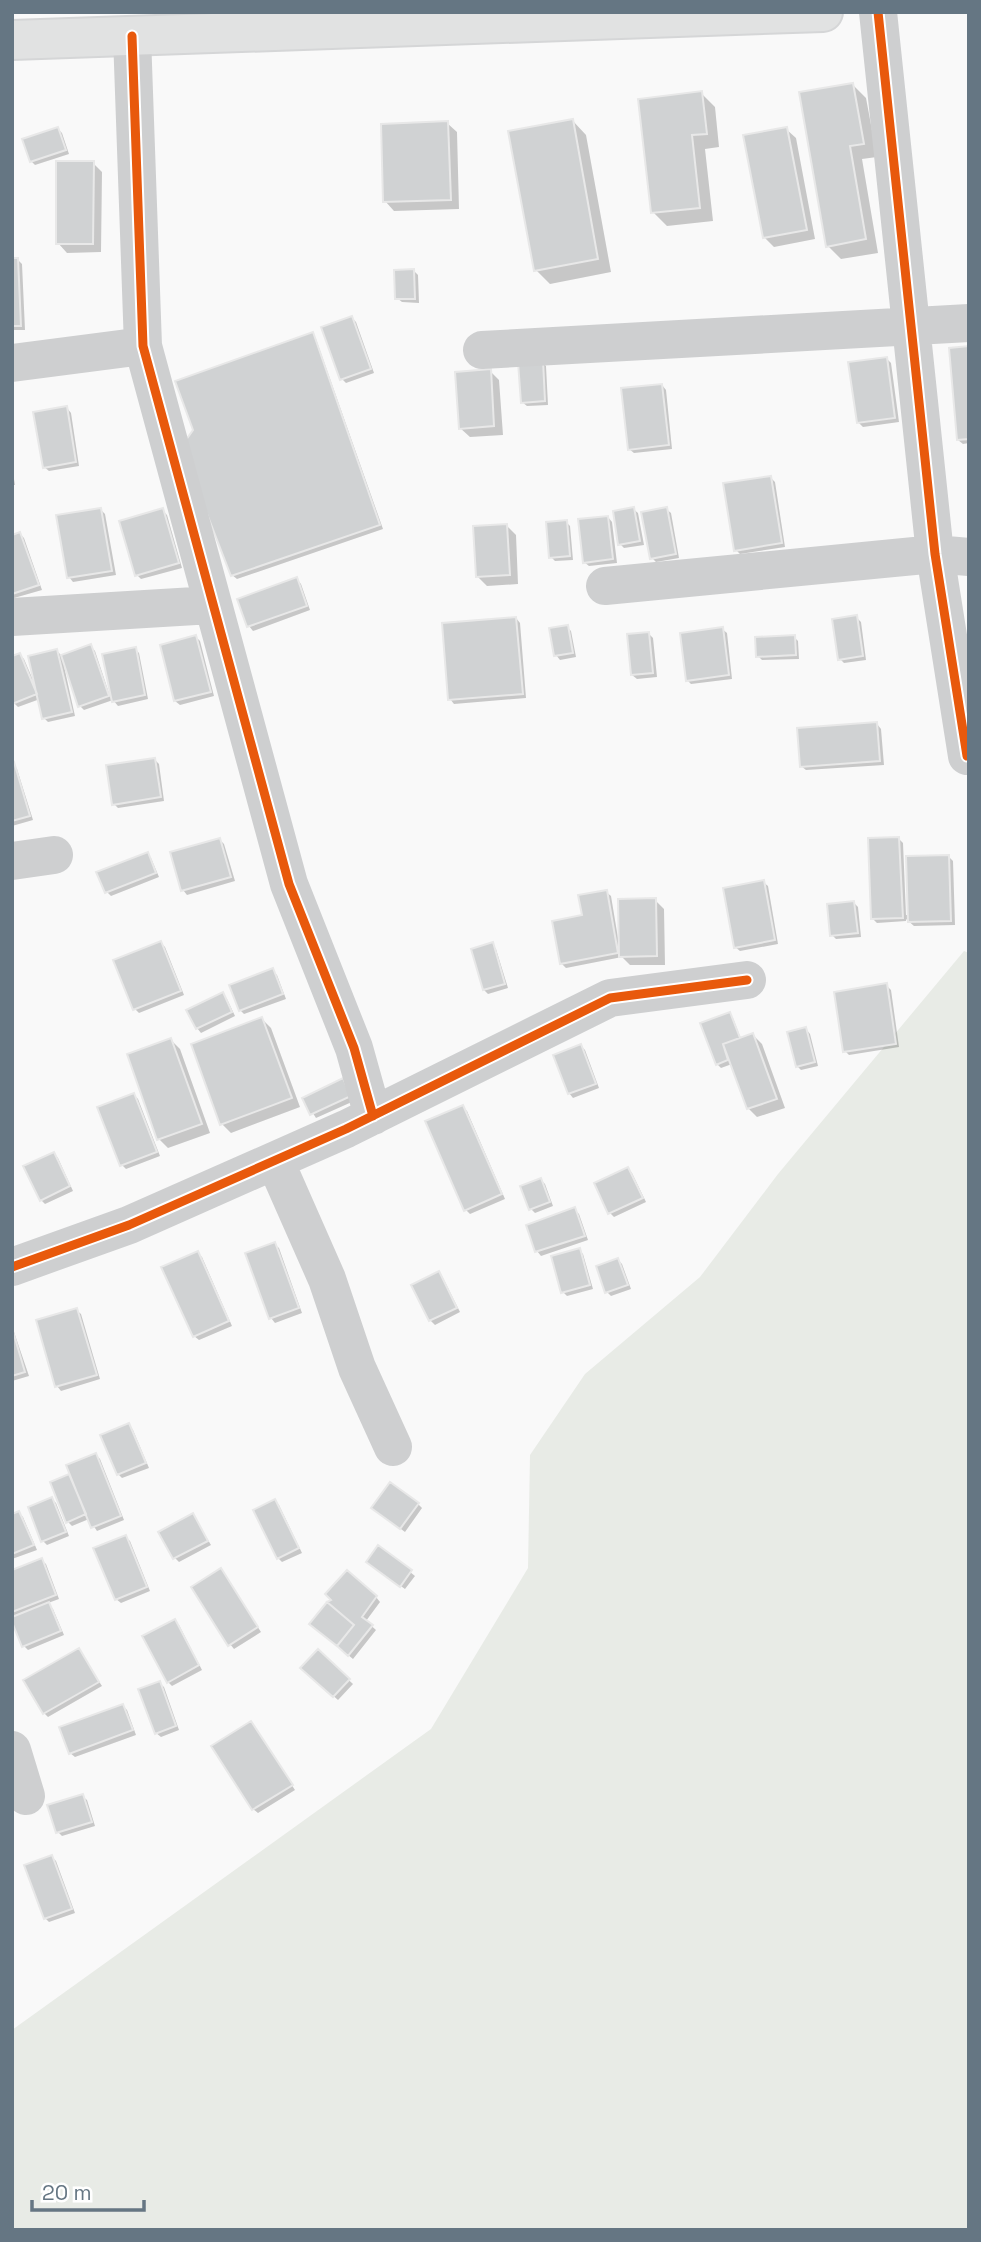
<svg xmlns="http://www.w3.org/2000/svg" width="981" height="2242" font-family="'Space Grotesk',sans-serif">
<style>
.green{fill:#e8ebe6}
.shadow{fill:#0003}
.building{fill:#d0d2d3;stroke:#e8e8e8;stroke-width:2}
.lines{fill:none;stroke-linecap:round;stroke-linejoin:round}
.major-casing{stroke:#d5d6d7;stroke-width:42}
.minor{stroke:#cecfd0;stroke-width:38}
.major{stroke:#e1e2e2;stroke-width:38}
.cycleway-casing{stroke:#fff;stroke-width:13}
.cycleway{stroke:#e8590c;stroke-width:9}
</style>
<rect width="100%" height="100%" fill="#f9f9f9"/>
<!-- green -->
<path class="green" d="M964,951l5,2v1277h-957v-200l419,-301 97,-161 2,-113 55,-81 115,-97 78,-103z"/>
<!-- shadow -->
<path class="shadow" d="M853,85l13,13 11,59 -15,2 16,94 -37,6 -13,-13z
M701,93l14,14 4,40 -14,2 8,72 -46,5 -14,-14z
M573,121l13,14 25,137 -61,12 -14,-14z
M447,123l10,9 2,77 -65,2 -9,-10z
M58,129l4,4 7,21 -34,11 -4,-4z
M786,129l10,9 19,101 -41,8 -9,-9z
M12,148l1,60h-1z
M93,163l9,9 -1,80 -34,1 -9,-10z
M17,259l5,5 3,66h-13v-70z
M414,271l4,4 1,28 -17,-1 -5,-4z
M352,318l4,4 18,51 -28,10 -4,-4z
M312,334l4,5 67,190 -146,50 -5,-4z
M969,348v95l-6,1 -5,-4z
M887,359l4,4 8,59 -36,5 -5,-5z
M542,362l4,4 2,39 -21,1 -5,-4z
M490,371l9,9 4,55 -33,2 -10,-9z
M662,385l4,5 6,59 -38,4 -5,-4z
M67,408l4,5 8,53 -30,5 -5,-4z
M12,467l3,18h-3z
M770,477l5,5 10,65 -45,7 -4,-4z
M633,509l5,4 6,32 -20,3 -4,-4z
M666,509l5,4 8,45 -23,4 -4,-4z
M101,510l4,4 11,61 -43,7 -4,-5z
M162,510l5,5 15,53 -41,11 -4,-4z
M608,517l4,5 5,41 -28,3 -5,-4z
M566,522l4,4 3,34 -18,1 -4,-4z
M507,526l9,9 2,49 -31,2 -10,-10z
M20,534l4,4 18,52 -28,8 -2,-1v-60z
M297,579l4,5 9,26 -57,21 -4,-5z
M856,617l5,5 5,38 -22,3 -4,-4z
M516,618l4,5 6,75 -72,6 -4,-5z
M567,627l4,4 5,26 -16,3 -4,-5z
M722,629l5,4 5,46 -41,5 -4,-4z
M649,634l4,4 4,39 -20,2 -5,-4z
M196,637l4,4 14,55 -34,9 -5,-4z
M794,637l4,4 1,18 -37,1 -4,-4z
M91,646l4,5 14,42 2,-1 24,-43 4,4 9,46 -30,7 -5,-6 -29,10 -4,-4 -14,-41 -2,1 11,50 -27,6 -4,-4 -4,-19 -22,8 -4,-4 6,-48 4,4 9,21 24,-29 5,5z
M877,724l4,5 3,36 -78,5 -5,-4z
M155,760l4,4 5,37 -46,7 -4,-4z
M13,764l4,5 16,51 -21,6z
M899,839l4,4 3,72h3l40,-58 4,4 2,64 -41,1 -8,-7v2l-29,2 -5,-5z
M220,840l4,4 11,37 -48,14 -4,-5z
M147,854l4,4 8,19 -48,19 -4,-4z
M763,882l5,4 10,58 -38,7 -5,-4z
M606,892l5,4 7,42 37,-38 9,9 1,56h-35l-8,-8 -56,11 -5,-5 23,-46z
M854,903l4,4 3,30 -25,2 -4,-4z
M161,943l4,4 19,48 -45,18 -4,-4z
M492,944l4,5 12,39 -20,6 -4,-4z
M272,970l5,5 9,24 -42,15 -4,-4z
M886,985l5,5 8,57 -50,8 -4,-4z
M223,994l4,5 8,17 -34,17 -4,-5z
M729,1014l4,4 8,21 12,-4 9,9 23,64 -28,9 -9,-9 -16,-44 -11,4 -4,-4z
M262,1019l9,9 29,79 -69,26 -9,-9z
M806,1029l4,5 8,32 -17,4 -4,-4z
M171,1040l9,9 30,84 -42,15 -9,-9z
M581,1046l4,4 14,38 -26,10 -4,-5z
M343,1080l11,21 -38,17 -12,-19z
M134,1095l4,4 22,57 -34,13 -4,-4z
M462,1107l5,4 38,88 -35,15 -4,-4z
M54,1154l4,4 15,33 -28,13 -4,-4z
M628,1169l4,4 14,29 -32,15 -4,-4z
M541,1180l4,4 8,22 -18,7 -4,-4z
M574,1209l5,5 9,26 -47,16 -4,-5z
M274,1244l5,4 23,65 -27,10 -4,-5z
M579,1250l4,4 10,35 -26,7 -4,-4z
M197,1253l5,4 30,69 -33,14 -5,-4z
M618,1260l4,4 9,25 -20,7 -4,-4z
M439,1273l4,5 17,34 -25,13 -5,-5z
M76,1310l5,4 19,65 -39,12 -4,-5z
M12,1326l17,50 -17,5z
M129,1425l4,5 16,38 -27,10 -4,-4z
M96,1455l4,4 24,61 -27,11 -8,-12 -17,7 -4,-4 -16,-39 20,-8z
M52,1499l4,4 13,33 -22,9 -4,-4z
M274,1501l5,4 23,48 -20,9 -4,-4z
M418,1504l4,4 -17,24 -27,-20z
M19,1513l4,4 14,33 -25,9v-44z
M193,1515l18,30 -32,17 -4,-4z
M125,1537l5,4 20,50 -29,12 -5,-4z
M379,1547l36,29 -10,13 -33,-23z
M41,1560l5,4 13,35 -11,4 5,6 11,26 -36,15 -4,-4 -12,-28v-46z
M221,1570l40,62 -27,17 -4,-5z
M376,1597l4,5 -14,19 10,9 -23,29 -38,-31z
M174,1621l5,4 23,45 -30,16 -4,-4z
M78,1650l24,36 -54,31 -4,-4z
M318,1652l35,32 -15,16 -36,-32z
M159,1683l5,4 15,43 -18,7 -5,-4z
M123,1706l4,4 9,25 -61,22 -5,-4z
M251,1723l44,67 -37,23 -5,-4z
M82,1796l5,4 8,26 -33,10 -4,-4z
M52,1857l4,4 19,52 -26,9 -4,-4z"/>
<!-- building -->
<path class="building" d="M853,83l11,61 -14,2 16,93 -40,8 -27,-155z
M702,91l5,43 -15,1 8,73 -49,5 -13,-114z
M573,119l25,140 -64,12 -26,-140z
M448,121l3,79 -68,2 -2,-78z
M58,127l8,23 -36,12 -8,-23z
M787,127l20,103 -44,8 -20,-103z
M56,161h38l-1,83h-37z
M12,258h6l3,68h-9z
M414,269l1,30h-20l-1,-29z
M352,316l19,53 -31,11 -19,-53z
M313,332l67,193 -149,51 -50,-129 12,-17 -18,-49z
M969,346v93l-12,1 -8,-92z
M887,357l8,61 -38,5 -9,-61z
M543,360l2,41 -24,2 -3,-41z
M491,369l3,57 -35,3 -4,-57z
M662,384l7,61 -41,5 -7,-62z
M67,406l9,56 -33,6 -10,-56z
M771,476l11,67 -48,8 -11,-68z
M634,507l6,34 -22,4 -5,-34z
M667,507l9,47 -26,5 -9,-47z
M101,508l11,63 -45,7 -11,-63z
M163,508l16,55 -44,13 -16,-55z
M608,516l5,43 -30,4 -5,-44z
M567,520l3,36 -21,2 -3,-36z
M507,524l3,51 -34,2 -3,-51z
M20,532l19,53 -27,9v-59z
M297,577l10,29 -60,21 -10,-28z
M857,615l6,41 -25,4 -6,-41z
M516,617l7,77 -75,6 -6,-77z
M568,625l5,28 -19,3 -5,-28z
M723,627l6,48 -43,6 -6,-48z
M649,632l4,41 -22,2 -4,-41z
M196,635l15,57 -37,9 -14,-56z
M795,635l1,20 -40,2 -1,-20z
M91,644l18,52 -31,11 -17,-52z
M136,647l9,48 -33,7 -10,-48z
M57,649l15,63 -30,7 -14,-63z
M20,653l17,41 -25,10v-48z
M877,722l3,39 -80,6 -3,-39z
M155,758l6,39 -49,8 -6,-40z
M14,762l16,54 -18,5v-58z
M899,837l4,81 -32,1 -3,-81z
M220,838l11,39 -50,14 -11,-39z
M148,852l8,21 -51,20 -9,-21z
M949,855l2,66 -43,1 -2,-66z
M764,880l11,60 -41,8 -11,-60z
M607,890l11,63 -58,11 -8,-43 30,-6 -4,-20z
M656,898l1,58 -38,1 -1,-58z
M854,901l4,32 -28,3 -3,-32z
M161,941l20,50 -48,19 -20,-50z
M493,942l12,42 -22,6 -12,-41z
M273,968l10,26 -44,17 -10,-26z
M887,983l9,61 -53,8 -9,-60z
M223,992l9,20 -36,17 -10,-19z
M730,1012l10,26 -17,6 5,16 -12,5 -16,-42z
M262,1017l30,81 -72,27 -29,-81z
M806,1027l9,35 -19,5 -9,-35z
M753,1033l24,66 -30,10 -24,-65z
M171,1038l31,86 -45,16 -30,-86z
M581,1044l15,40 -28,10 -15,-39z
M343,1078l8,18 -41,19 -8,-17z
M134,1093l23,59 -37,14 -23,-59z
M463,1105l39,89 -38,17 -39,-90z
M54,1152l16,34 -30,15 -17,-35z
M628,1167l15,31 -35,16 -14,-31z
M541,1178l9,24 -21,8 -9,-24z
M575,1207l10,29 -50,16 -9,-27z
M275,1242l24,66 -30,11 -24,-66z
M580,1248l10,37 -29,8 -10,-37z
M198,1251l31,70 -36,16 -32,-70z
M618,1258l10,27 -23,8 -9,-27z
M439,1271l18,37 -28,13 -18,-36z
M77,1308l20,67 -42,12 -19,-67z
M12,1328l13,44 -13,4z
M129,1423l17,40 -29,12 -17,-40z
M96,1453l25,63 -30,12 -25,-63z
M69,1474l17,40 -20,9 -16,-41z
M390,1482l29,21 -19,26 -29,-21z
M52,1497l14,35 -25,10 -13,-35z
M275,1499l24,49 -22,11 -24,-49z
M19,1511l15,34 -22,9v-40z
M193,1513l15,28 -35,18 -15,-27z
M126,1535l21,52 -32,13 -22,-52z
M378,1545l34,25 -12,17 -34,-25z
M42,1558l14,37 -44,17v-42z
M221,1568l37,59 -30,19 -37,-59z
M347,1570l30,26 -15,21 11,8 -25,31 -11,-10 17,-21 -27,-23 4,-2 -6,-6z
M49,1602l12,29 -39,16 -10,-25v-5z
M327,1602l27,23 -17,21 -28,-22z
M175,1619l24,46 -32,18 -25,-47z
M79,1648l20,34 -56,32 -20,-34z
M318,1649l32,30 -17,18 -33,-29z
M160,1681l16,45 -21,8 -17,-45z
M123,1704l10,26 -64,24 -10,-27z
M251,1721l42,64 -41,25 -41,-64z
M83,1794l9,28 -36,11 -9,-28z
M52,1855l20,54 -28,10 -20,-54z"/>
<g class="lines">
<!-- major casing -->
<g class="major-casing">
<path id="major" d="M12,40l811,-28"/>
</g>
<!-- minor -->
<path class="minor" d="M878,12l57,542 32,202
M132,36l11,310 146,538 65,164 19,68
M482,350l487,-27
M12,363l131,-17
M605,586l330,-32 34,3
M12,617l200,-12
M12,861l42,-6
M275,1161l52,118 30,89 36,79
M12,1267l117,-42 217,-96 264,-131 137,-18
M12,1750l14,46"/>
<!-- major -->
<use href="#major" class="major"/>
<!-- cycleway casing -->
<g class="cycleway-casing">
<path id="cycleway" d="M878,12l57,542 32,202
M132,36l11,310 146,538 65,164 19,68
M12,1267l117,-42 217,-96 264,-131 137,-18"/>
</g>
<!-- cycleway -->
<use href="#cycleway" class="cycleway"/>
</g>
<!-- border -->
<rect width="981" height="2242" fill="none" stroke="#657683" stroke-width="28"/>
<!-- scale -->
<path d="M32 2200v10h112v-10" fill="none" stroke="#657683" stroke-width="3.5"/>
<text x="42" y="2200" font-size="21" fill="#657683" stroke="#ffffff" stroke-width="5" paint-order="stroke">20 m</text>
</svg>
